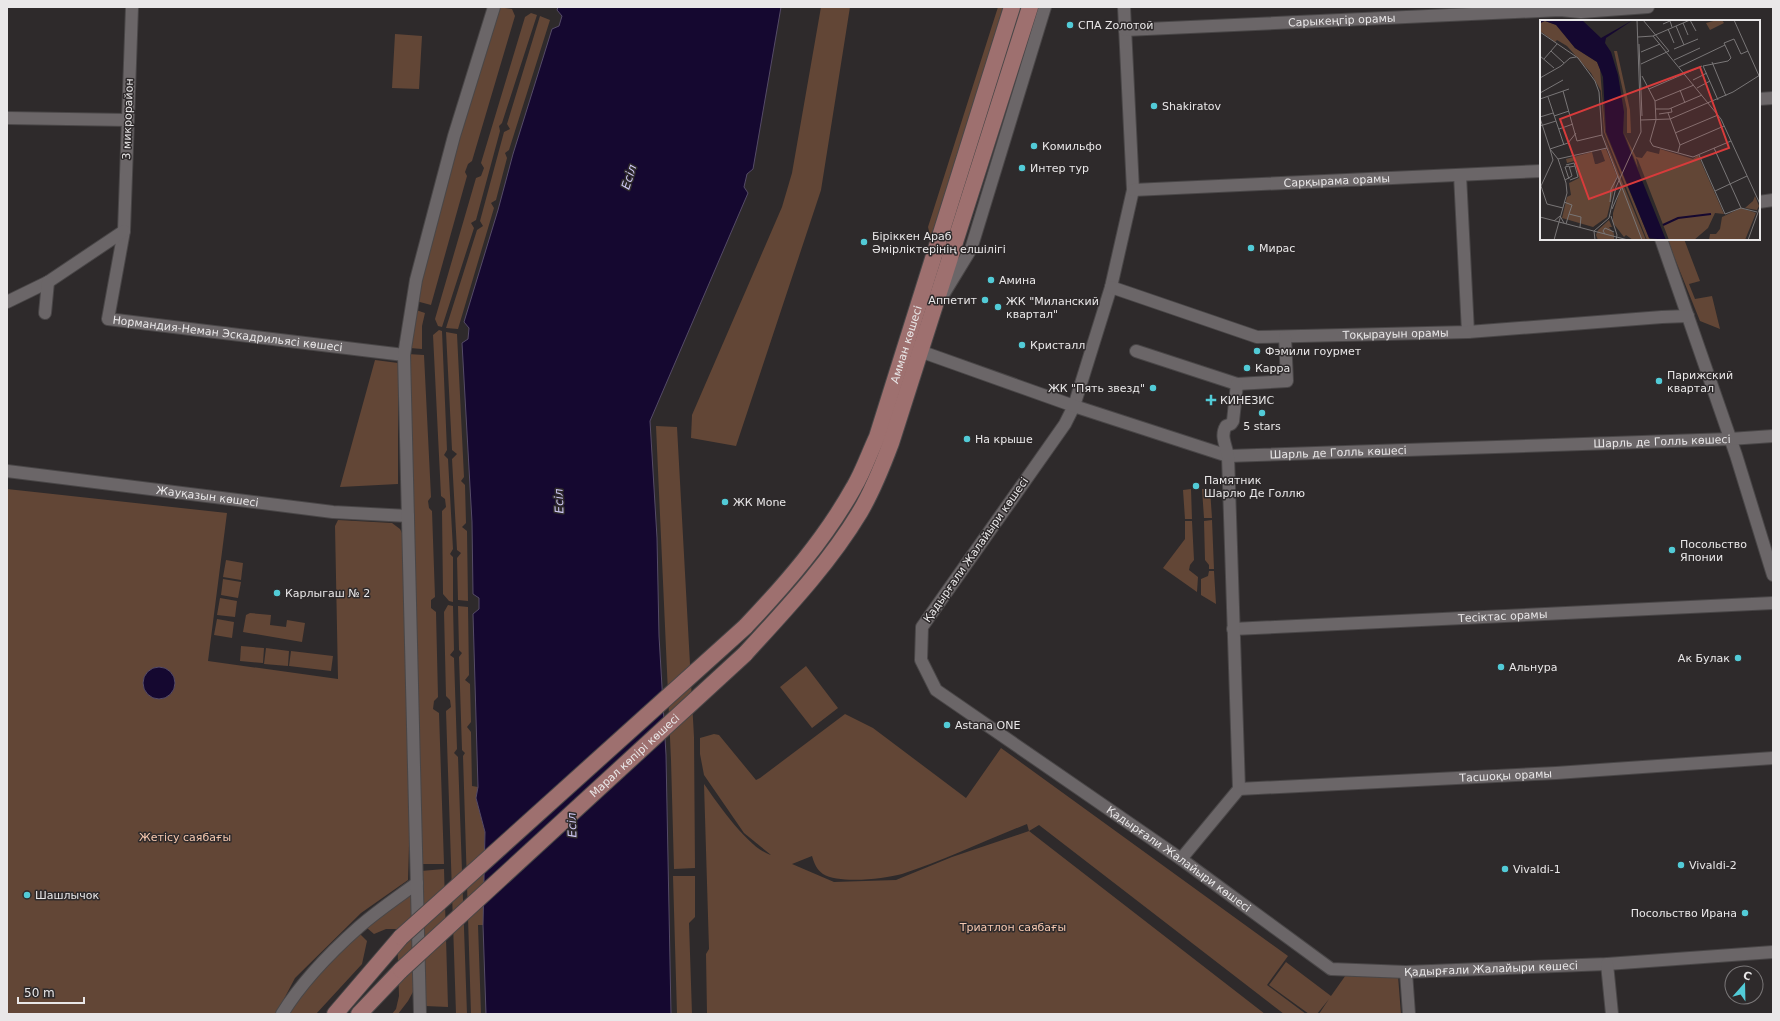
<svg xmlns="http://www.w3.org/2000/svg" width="1780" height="1021" font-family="'DejaVu Sans',sans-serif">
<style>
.green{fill:#624636;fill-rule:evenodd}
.water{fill:#150830;stroke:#554b67}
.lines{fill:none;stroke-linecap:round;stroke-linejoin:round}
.minor-casing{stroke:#494647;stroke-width:14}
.major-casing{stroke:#494647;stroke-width:18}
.minor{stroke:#6b6668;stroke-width:12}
.major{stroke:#9e706f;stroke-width:16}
.major-bridge-casing{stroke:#494647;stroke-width:18;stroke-linecap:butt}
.major-bridge{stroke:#9e706f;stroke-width:16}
.poi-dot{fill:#52cbd7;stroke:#2e2a2b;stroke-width:1.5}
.labels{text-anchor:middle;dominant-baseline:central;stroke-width:3;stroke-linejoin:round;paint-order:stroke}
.street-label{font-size:11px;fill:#e9e7e8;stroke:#2e2a2b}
.poi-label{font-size:11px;fill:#e9e7e8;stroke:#2e2a2b;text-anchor:start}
.park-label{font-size:11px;fill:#f6c8af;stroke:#2e2a2b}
.water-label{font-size:12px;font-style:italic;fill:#cec7f3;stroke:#2e2a2b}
.inset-river{fill:none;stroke:#150830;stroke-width:2}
.inset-road{fill:none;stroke:#797677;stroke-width:1}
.view{fill:#d83b3b;fill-opacity:0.15;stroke:#d83b3b;stroke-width:2}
.inset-edge{fill:none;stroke:#e9e7e8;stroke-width:2}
</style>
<rect width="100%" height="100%" fill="#2e2a2b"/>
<!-- green -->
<path class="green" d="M498,7l14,2 3,7 -43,145 -4,3 -3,8 2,4 -36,129 -15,-4 45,-172z
M821,7h29l-29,183 -85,256 -45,-8 1,-23 90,-208 10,-34z
M998,7h5l-72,233 -3,-13z
M531,13l6,2 -35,108 -3,3 1,5 -24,89 -5,3 3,5 -32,99 -4,-1 -3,-7 41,-141 5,-2 3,-8 -3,-5 44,-146z
M540,16l10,4 -41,130 -4,3 2,5 -11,42 -5,3 3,5 -36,121 -12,-1 31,-98 6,-4 -3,-5 24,-89 6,-3 -3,-5z
M395,34l27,2 -3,53 -27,-1z
M1667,239h17l16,42 -11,3 6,15 17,-3 8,33 -20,-8z
M416,310l9,3 -3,13v23l-12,-1z
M439,330l3,1 5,119 -3,5 4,4 5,90 -3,5 3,3v45l-4,-1 -6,-7 -1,-83 4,-4 -1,-8 -4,-3 -8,-161z
M446,332l11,2 7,143 -3,4 4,4 1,38 -4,4 5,4 1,70 -10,-1 -1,-42 4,-5 -4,-3 -5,-91 5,-5 -5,-4z
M408,354l16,1 7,142 -3,4 1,7 3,3 3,86 -4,3v8l5,4 2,85 -4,4 -1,8 6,4 5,151h-23z
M375,360l23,3v121l-58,3z
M656,426l21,1 17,310 1,131 -21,1 -3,-109z
M7,489l220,24 -19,148 130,18 -3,-153 3,-6 54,3 8,6 4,8 6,275 -2,68 -47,33 -66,65 -19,36h-269z
M1191,489l1,30h-7l-2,-29z
M1202,489h8l2,29h-8z
M1212,520l2,49h-5v-4l-4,-5 -1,-39z
M1185,521h7l2,39 -4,5 -1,5 9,7 -1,15 -34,-24 22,-29z
M226,560l17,3 -2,17 -18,-3z
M1209,571h5l2,33 -15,-9v-16l7,-3z
M223,579l18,3 -3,16 -17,-3z
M220,598l17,3 -2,16 -18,-2z
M448,605l5,1 1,44 -4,5 4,3 3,91 -3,4 4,4 9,257h-11l-10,-303 5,-4 -1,-7 -4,-4 -2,-84z
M458,606l10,1 1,68 -4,5 5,4 1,38 -4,5 4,5 1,54 6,1 -2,11 9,34 -2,93h-5l3,89h-10l-8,-258 2,-3 -3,-3 -3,-93 3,-4 -3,-3z
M250,613l21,2 -1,10 16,2 1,-7 18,3 -3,19 -59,-10 3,-17z
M217,619l17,3 -2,16 -18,-3z
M241,646l23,2 -1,15 -23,-2z
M266,648l23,3 -1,15 -24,-2z
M291,651l42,5 -2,15 -42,-5z
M806,666l32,42 -26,20 -32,-41z
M845,714l28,14 93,70 35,-50 287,208 -21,29 39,29h-22l-245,-189 -10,6 236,183h-558l-1,-60 3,-5 -5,-165c14,20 45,65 67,71l-27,-22 -40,-58 -4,-21v-16l14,-4 5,1 37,45 4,-2zM1027,824l2,7 -77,26 -56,23 -62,2 -42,-18 20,-8c2,7 5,14 11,18 16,10 61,5 79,0 41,-13 84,-34 125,-50z
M444,869l4,138 -23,-1 -4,-135z
M673,876h22v41l-6,6 3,91h-15z
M408,894l5,1 1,95 -6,11 -10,13h-6l4,-5 3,-13 -2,-67h-11l-12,5 -7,-6z
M359,933l8,8 -5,23 -46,50h-27l21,-30z
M1286,962l45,34 17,-24 50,4 3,38h-82l10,-15 -12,15h-8l-40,-29z"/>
<!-- water -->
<path class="water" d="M558,7h223l-28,162 -6,5 -3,13 4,6 -98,228 7,117 2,98 7,119 5,259h-185l-3,-89 2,-93 -9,-34 2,-11 -5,-173 6,-5v-11l-6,-4 -1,-72 -10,-179 6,-4 1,-11 -5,-6 34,-112 15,-56 39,-125 7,-3 3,-10 -5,-6z
M143 683a16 16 0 1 1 32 0a16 16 0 1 1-32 0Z"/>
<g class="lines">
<!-- minor casing -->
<g class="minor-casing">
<g id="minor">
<path id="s1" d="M132,7l-8,224 -16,88 296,36"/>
<path id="s2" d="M1124,7l9,183 -22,97 -37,119 -9,18 -143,203 -1,33 15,30 245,169 150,110 75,3 201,-8 166,-12"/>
<path id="s3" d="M1125,30l435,-20 21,2 67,-5"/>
<path d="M1759,99l14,-1"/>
<path d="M7,118l121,2"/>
<path d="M1460,175l8,157"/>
<path id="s4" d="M1133,190l408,-19"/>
<path d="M1759,202l14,-2"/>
<path d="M1661,239l75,216 37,120"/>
<path id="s5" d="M1111,287l146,50 211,-5 194,-15 26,-1"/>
<path d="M943,295l28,-46 74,-242"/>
<path d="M7,302l41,-20 76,-51"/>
<path d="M45,313l3,-31"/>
<path id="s6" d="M914,349l160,57 154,50 502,-17 43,-3"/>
<path d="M1136,351l101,33 50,-3 -2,-44"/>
<path id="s7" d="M7,471l326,41 75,4"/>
<path id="s8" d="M1233,629l540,-26"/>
<path id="s9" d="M1239,789l317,-16 217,-15"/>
<path d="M1181,859l58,-70 -11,-333c-2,-11 -8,-20 -2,-30l5,-2 2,-3 4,-37"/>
<path d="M1607,964l5,50"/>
<path d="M1406,972l3,42"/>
<path d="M282,1014c19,-31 50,-63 77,-87 18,-16 39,-30 58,-44"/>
<path d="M420,1014l-16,-659 12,-75 38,-144 40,-129"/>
</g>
</g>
<!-- major casing -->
<g class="major-casing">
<g id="major">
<path id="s10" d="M745,627c41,-43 80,-88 109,-140 9,-15 15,-33 23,-50l135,-430"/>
<path d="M745,654c41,-45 83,-89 115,-142 13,-22 22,-45 31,-69l139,-436"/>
<path d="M335,1014l66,-77"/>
<path d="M359,1014l42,-44"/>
</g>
</g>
<!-- minor -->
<use href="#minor" class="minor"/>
<!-- major -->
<use href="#major" class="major"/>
<!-- major-bridge casing -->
<g class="major-bridge-casing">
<g id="major-bridge">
<path d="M401,937l344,-310"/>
<path id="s11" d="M401,970l344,-316"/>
</g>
</g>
<!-- major-bridge -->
<use href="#major-bridge" class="major-bridge"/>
</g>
<!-- markers -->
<g class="poi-dot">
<circle cx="1070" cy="25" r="4"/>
<circle cx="1154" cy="106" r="4"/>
<circle cx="1034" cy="146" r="4"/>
<circle cx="1022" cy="168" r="4"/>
<circle cx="864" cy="242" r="4"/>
<circle cx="1251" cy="248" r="4"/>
<circle cx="991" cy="280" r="4"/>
<circle cx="985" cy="300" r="4"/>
<circle cx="998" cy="307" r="4"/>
<circle cx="1022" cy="345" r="4"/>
<circle cx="1257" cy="351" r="4"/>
<circle cx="1247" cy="368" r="4"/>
<circle cx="1659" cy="381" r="4"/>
<circle cx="1153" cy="388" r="4"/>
<path d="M1209 394h4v4h4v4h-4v4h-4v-4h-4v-4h4z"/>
<circle cx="1262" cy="413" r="4"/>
<circle cx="967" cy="439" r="4"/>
<circle cx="1196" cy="486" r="4"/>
<circle cx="725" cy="502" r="4"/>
<circle cx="1672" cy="550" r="4"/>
<circle cx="277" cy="593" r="4"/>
<circle cx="1738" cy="658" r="4"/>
<circle cx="1501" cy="667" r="4"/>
<circle cx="947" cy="725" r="4"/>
<circle cx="1681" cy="865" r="4"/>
<circle cx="1505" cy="869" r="4"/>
<circle cx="27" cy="895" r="4"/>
<circle cx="1745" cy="913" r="4"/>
</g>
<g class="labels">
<!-- street labels -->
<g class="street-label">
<text stroke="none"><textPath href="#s3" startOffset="217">Сарыкеңгір орамы</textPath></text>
<text transform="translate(128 119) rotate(-88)">3 микрорайон</text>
<text stroke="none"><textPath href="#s4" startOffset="204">Сарқырама орамы</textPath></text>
<text stroke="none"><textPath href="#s1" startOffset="434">Нормандия-Неман Эскадрильясі көшесі</textPath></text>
<text stroke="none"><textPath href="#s5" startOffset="293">Тоқырауын орамы</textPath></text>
<text stroke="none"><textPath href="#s10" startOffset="330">Амман көшесі</textPath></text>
<text stroke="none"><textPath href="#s6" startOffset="766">Шарль де Голль көшесі</textPath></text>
<text stroke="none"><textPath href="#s6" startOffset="442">Шарль де Голль көшесі</textPath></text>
<text stroke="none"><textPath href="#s7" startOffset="202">Жауқазын көшесі</textPath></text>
<text transform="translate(976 550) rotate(-55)">Қадырғали Жалайыри көшесі</text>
<text stroke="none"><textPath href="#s8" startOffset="270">Тесіктас орамы</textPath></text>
<text stroke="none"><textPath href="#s11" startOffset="317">Марал көпірі көшесі</textPath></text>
<text stroke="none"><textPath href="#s9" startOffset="267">Тасшоқы орамы</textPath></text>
<text stroke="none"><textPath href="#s2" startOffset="1038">Қадырғали Жалайыри көшесі</textPath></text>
<text stroke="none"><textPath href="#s2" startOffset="1386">Қадырғали Жалайыри көшесі</textPath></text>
</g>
<!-- poi labels -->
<g class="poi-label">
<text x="1078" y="25">СПА Zолотой</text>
<text x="1162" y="106">Shakiratov</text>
<text x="1042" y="146">Комильфо</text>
<text x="1030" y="168">Интер тур</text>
<text x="872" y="236">Біріккен Араб<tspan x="872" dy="13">Әмірліктерінің елшілігі</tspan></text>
<text x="1259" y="248">Мирас</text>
<text x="999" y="280">Амина</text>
<text x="977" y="300" text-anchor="end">Аппетит</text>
<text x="1006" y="301">ЖК "Миланский<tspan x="1006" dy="13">квартал"</tspan></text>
<text x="1030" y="345">Кристалл</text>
<text x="1265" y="351">Фэмили гоурмет</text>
<text x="1255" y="368">Карра</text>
<text x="1667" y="375">Парижский<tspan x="1667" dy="13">квартал</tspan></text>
<text x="1145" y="388" text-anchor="end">ЖК "Пять звезд"</text>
<text x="1220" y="400">КИНЕЗИС</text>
<text x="1262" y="426" text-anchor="middle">5 stars</text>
<text x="975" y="439">На крыше</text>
<text x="1204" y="480">Памятник<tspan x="1204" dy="13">Шарлю Де Голлю</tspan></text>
<text x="733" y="502">ЖК Mone</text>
<text x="1680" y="544">Посольство<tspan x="1680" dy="13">Японии</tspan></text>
<text x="285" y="593">Карлыгаш № 2</text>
<text x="1730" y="658" text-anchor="end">Ак Булак</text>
<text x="1509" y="667">Альнура</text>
<text x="955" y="725">Astana ONE</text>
<text x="1689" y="865">Vivaldi-2</text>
<text x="1513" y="869">Vivaldi-1</text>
<text x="35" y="895">Шашлычок</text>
<text x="1737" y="913" text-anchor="end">Посольство Ирана</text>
</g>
<!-- park labels -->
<g class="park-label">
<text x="185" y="837">Жетісу саябағы</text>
<text x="1013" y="927">Триатлон саябағы</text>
</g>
<!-- water labels -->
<g class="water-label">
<text transform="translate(629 177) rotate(-72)">Есіл</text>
<text transform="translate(559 501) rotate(-92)">Есіл</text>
<text transform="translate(572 825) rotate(-92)">Есіл</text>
</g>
</g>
<!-- overview -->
<g transform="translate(1540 20)">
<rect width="220" height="220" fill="#2e2a2b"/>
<path d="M177,0h5l2,3 -14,7 -4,-7zM5,1l12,4 18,23 22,14 3,7 5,63 45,108h-3l-43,-108 -3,-41 -10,-18 -24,-27 -10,-6 -2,2 -15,-11v-8zM74,31h3l13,59 1,23h-4v-24zM84,113l12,24 6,1 5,-7 12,3 1,-5 33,10 5,-4 26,59 -9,-1 -7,15 -14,12h-25l-31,-80 -2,-2 2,10zM63,114l11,28 32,78h-13l-7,-5 -2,2 -11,-14v-10l8,-26zM66,129l11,27 -10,41 -14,10 -31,-9 5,-21 4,-2 -2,-12 10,-5 -5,-17 -7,2 -1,-4 26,-7 3,12h2l8,-3 -4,-11zM215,176l4,10 -2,4 -12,-2 8,-7zM201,188l15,5 -11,27h-36l1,-6h6l4,-5 2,-12zM69,200l3,7h-3l5,7v5l-16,1 -2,-5 2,-5z" fill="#624636"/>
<path d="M0,0h42l19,18 32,-18 -27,18 -1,5 6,9 7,23 6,37 -1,21 43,107 -17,-2 -43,-106 -3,-55 -6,-15 -22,-14 -19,-23 -11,-4 -5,2z" fill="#150830"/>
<path class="inset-river" d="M123,205l15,-7 33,-4"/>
<path class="inset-road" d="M194,0l26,58M143,3l5,12M123,4l7,-3 2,6M136,6l8,19M128,9l6,14M0,12l38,26 17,23 4,11 3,43 40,105M113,16l68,83 39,85M98,17l15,-1 37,-16 6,11M99,24l3,72M134,29l24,-10M11,31l13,12M101,32l19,-8M0,36l14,12M4,39l13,-15M134,40l26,-12M172,42l14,34M101,44l28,-13 -26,-31M139,47l46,-22M102,56l13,25 1,19 -6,21 3,5 40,11 38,-16M0,58l21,-12 9,-8 6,-1M153,60l14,-7M157,68l13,-7M109,69l53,-23M140,70l5,13M23,71l14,50 25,-6M0,73l23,-13M8,77l16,48M0,79l29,-10M178,80l-15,-34 25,-5 3,-3 -7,-15 10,-4 7,15 7,-3M115,81l39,-16M116,89h13l33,-14M128,93l12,32 -2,7M119,94l13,-2 -1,-4M14,96l15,-5M0,97l13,-4M0,98l10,31 8,10 8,24 1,10 -8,29M101,100l29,-1 63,-27 27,-17M0,106l16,-5M19,109l14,-5M135,113l43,-18M140,125l44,-19M174,128l27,60M159,135l26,59 16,-6 16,4M18,139l49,-11M26,145l8,-2 1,3 -5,1M25,147l4,-1 3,10 -7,4M25,147l4,12M30,160l8,-3 -3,-11M175,171l32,-15M24,182l8,3 -3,9M70,182l1,-13 7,-13M23,188l-16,-4 -6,-18 12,-26 -3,-11 18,-6 8,-10M72,189l10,-23M71,196l6,19 -1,5M0,197l88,23M14,201l6,-5 4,7M26,204l3,-10 12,3 -1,10M65,214l-2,-3 2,-3 9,4M14,220l5,-18M55,220l-1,-9 15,-13 7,-31 25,-55 -4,-112M208,220l12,-33"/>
<path class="view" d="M160,47l29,81 -140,51 -29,-80z"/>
<rect width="220" height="220" class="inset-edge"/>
</g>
<!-- border -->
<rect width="1780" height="1021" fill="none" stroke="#e9e7e8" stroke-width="16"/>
<!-- north arrow -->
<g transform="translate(1744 985) rotate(20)"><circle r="19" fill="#2e2a2b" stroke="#797677"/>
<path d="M0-3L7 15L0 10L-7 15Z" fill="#52cbd7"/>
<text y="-6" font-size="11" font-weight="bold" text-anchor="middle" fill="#e9e7e8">С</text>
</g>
<!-- scale -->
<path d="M18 997v6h66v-6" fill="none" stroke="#e9e7e8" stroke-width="2"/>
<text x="24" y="997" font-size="12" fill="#e9e7e8" stroke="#2e2a2b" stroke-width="3" paint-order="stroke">50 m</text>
</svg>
